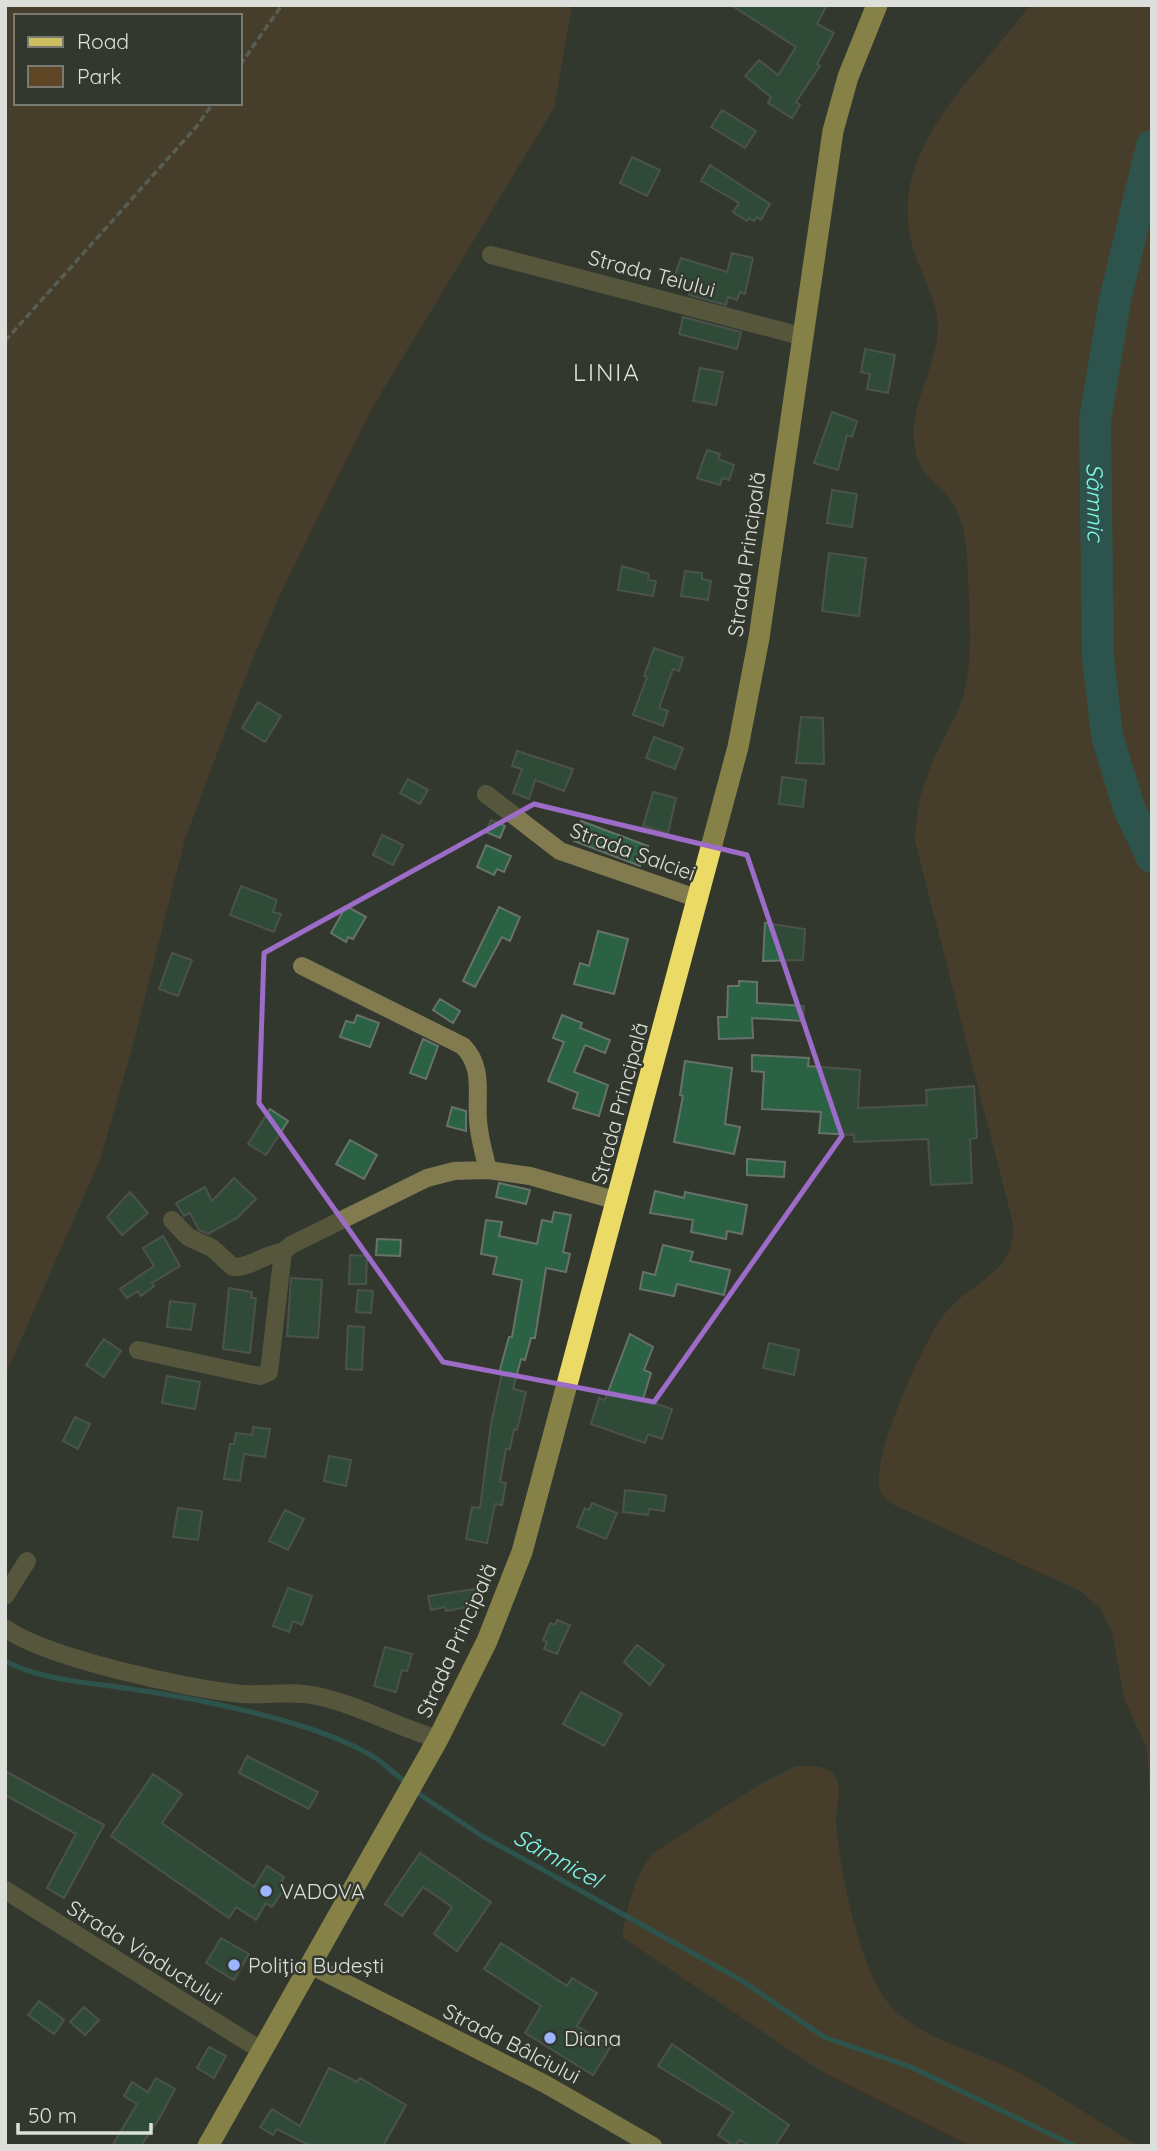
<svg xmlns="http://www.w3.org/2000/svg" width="1157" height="2151" font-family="Quicksand,sans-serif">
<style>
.green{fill:#5e4524;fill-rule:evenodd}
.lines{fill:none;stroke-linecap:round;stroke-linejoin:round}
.stream{stroke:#26776f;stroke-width:5}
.river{stroke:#26776f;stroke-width:32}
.building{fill:#2a6243;stroke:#67726b;stroke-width:2}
.path{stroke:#868a82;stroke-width:3.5;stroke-dasharray:7 3.5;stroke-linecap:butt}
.minor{stroke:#827b4f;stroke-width:18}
.major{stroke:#cdbf60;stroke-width:18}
.highway{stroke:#ebda65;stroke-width:21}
.marked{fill:none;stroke:#9d6bc8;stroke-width:5;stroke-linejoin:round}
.poi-dot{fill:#9cb4fd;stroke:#33382f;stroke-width:2.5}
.labels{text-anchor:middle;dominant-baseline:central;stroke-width:5;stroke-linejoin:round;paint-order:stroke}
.street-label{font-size:21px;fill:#dde0da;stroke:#33382f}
.poi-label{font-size:21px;fill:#dde0da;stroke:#33382f;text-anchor:start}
.water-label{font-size:23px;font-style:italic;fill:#81f5e7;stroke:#33382f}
.quarter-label{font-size:24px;letter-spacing:2px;fill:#dce2d7;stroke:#33382f}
</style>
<rect width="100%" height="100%" fill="#33382f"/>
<!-- green -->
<path class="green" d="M5,5h567l-18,103 -182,300 -91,184 -34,81 -62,166 -52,205 -32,113 -96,219zM16,16h224v87h-224z
M1030,5h122v1820l-5,-77 -22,-47 -13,-69 -12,-23 -18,-17 -188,-87c-4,-4 -12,-9 -14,-15 -10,-30 43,-148 63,-174 26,-35 74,-41 70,-93l-98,-382c1,-33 8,-60 23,-91 7,-16 17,-30 23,-47 13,-37 9,-87 7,-126 -1,-27 -2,-59 -20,-80 -10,-11 -25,-22 -30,-37 -16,-44 17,-86 20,-129 3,-29 -24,-66 -29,-100 -13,-92 72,-158 121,-226z
M796,1766c12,1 27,-2 36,7 13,12 3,35 4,51 4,46 18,111 37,154 26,62 100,68 152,98 38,21 75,47 113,70h-167l-150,-75 -199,-134c6,-30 11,-58 30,-83l110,-71z"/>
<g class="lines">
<!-- stream -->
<path class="stream" d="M5,1661c36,19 80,21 120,27 69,10 194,33 252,71 10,7 19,16 29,24
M416,1792l66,44 259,144 83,57 87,30 164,79"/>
<!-- river -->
<path class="river" id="s1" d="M1152,146l-37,154 -20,120 3,237 9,79 22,72 23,49"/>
</g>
<!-- building -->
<path class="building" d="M731,5h96l-10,19 17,9 -17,31 3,2 -24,36 4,3 -8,13 -24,-15 3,-6 -26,-21 14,-16 19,15 18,-28z
M722,110l34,21 -11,17 -34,-21z
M632,157l28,13 -13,26 -27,-13z
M710,165l60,39 -9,16 -4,-3 -3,4 -5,-3 -2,3 -14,-9 6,-9 -38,-22z
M732,253l21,5 -8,36 -5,-2 -3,8 -9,-3 -2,8 -37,-10 1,-5 -18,-6 9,-26 46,14z
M683,317l58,15 -4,17 -58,-15z
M865,349l30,6 -7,38 -21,-4 3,-15 -9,-2z
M700,368l23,4 -7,33 -23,-4z
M832,412l25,9 -5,16 -5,-2 -9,35 -24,-7z
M707,450l13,4 -2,5 16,6 -5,15 -7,-2 -2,7 -23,-7z
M832,490l25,4 -5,33 -25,-4z
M829,553l37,5 -7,58 -37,-5z
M622,566l27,8 -1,6 8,1 -3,15 -35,-6z
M685,571l17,2v6l9,2 -3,19 -27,-4z
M654,648l29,10 -4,13 -6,-2 -14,39 9,3 -5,15 -30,-11 14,-38 -3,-1z
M258,702l23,14 -16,26 -23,-14z
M801,717l22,1 1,46 -28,-1z
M654,737l29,11 -8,21 -29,-11z
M517,751l56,18 -9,22 -29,-11 -6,19 -16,-6 9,-24 -10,-3z
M782,777l24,3 -3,27 -24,-3z
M408,779l20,11 -8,14 -20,-11z
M653,792l23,6 -8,35 -25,-7z
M491,820l14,6 -5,12 -14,-6z
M581,821l67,25 -8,20 -66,-25z
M382,835l21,10 -10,20 -20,-10z
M486,845l25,11 -7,16 -7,-3 -3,6 -17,-8z
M241,886l36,14 -4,12 8,2 -7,18 -44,-17z
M346,906l20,11 -13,22 -5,-2 -2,5 -15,-9z
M499,907l21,10 -10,24 -8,-4 -27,50 -12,-6z
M765,923l40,6 -2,31 -40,1z
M598,931l30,8 -14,55 -40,-10 6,-21 9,3z
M172,953l20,7 -14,36 -19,-7z
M739,981l18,1v21l47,3 -1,15 -51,-3 1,20 -34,1 -1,-22h9l1,-31h11z
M440,999l20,12 -7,12 -20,-13z
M357,1015l22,8 -9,24 -30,-10 6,-16 8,2z
M562,1015l20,8 -2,5 30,12 -5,13 -20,-8 -11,27 34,13 -9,31 -26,-8 5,-15 -30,-12 16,-39 -11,-4z
M423,1039l15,7 -12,33 -16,-6z
M752,1055l57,3 -1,8 52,4 -2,38 69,-3 -1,-15 48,-4 3,52 -7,1 2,44 -41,2 -3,-46 -74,3v-7l-35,-2 2,-21 -59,-3 2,-37 -12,-1z
M685,1061l47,7 -7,56 15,3 -6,27 -60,-12 9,-46 -3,-1z
M452,1107l14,4v20l-19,-5z
M270,1109l18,12 -22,34 -18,-11z
M350,1140l27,15 -13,24 -28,-15z
M747,1159l38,3 -1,15 -37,-2z
M234,1178l22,21 -19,19 -29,16 -9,-4 -9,-17 -6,3 -8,-13 29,-16 7,14z
M499,1183l31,7 -4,14 -30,-7z
M655,1191l29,7 1,-6 62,13 -5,29 -15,-3 -1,8 -35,-7 2,-12 -43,-7z
M130,1192l18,21 -26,22 -15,-18z
M554,1212l17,3 -8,37 7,2 -4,18 -20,-4 -11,70h-4l-6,22 -4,-1 -8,30 13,3 -9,38 -3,-1 -4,20h-4l-6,33 6,1 -4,22 -7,-1 -8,39 -21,-4 6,-32 8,1 11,-84 11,-50 -3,-1 10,-36h3l10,-57 -29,-6 4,-17 -16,-3 5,-34 16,2 -3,14 38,8 5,-24 10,2z
M163,1236l17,30 -28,17 2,3 -13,10 -3,-5 -11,7 -7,-9 34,-23 -11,-18z
M377,1239l24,1 -1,16 -24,-1z
M663,1245l30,7 -3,9 40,9 -6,25 -47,-11 -3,12 -34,-7 3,-17 12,3z
M350,1255l17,1 -1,28h-17z
M291,1278l31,2 -4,58 -31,-2z
M229,1288l23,4 -1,6h5l-6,55 -27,-4z
M358,1290l15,1 -2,22 -15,-1z
M170,1301l25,3 -4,26 -24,-3z
M348,1326l16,1 -2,43 -16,-1z
M630,1334l23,13 -9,23 7,3 -8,26 29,10 -10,30 -14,-5 -3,9 -54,-19 8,-26 6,2z
M104,1339l17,12 -17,26 -18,-12z
M769,1343l30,7 -5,25 -31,-7z
M167,1376l33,6 -5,27 -33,-6z
M75,1417l15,7 -12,25 -15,-8z
M253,1427l17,2 -5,28 -21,-3 -4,27 -16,-2 6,-35h4l2,-11 16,2z
M329,1456l22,4 -5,26 -22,-5z
M625,1490l41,5 -2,16 -15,-2 -1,6 -25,-3z
M592,1503l25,10 -11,26 -29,-12 8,-19 4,2z
M178,1508l24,3 -4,29 -25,-3z
M285,1510l19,9 -16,31 -19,-9z
M288,1588l24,8 -10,29 -9,-4 -4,11 -16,-6z
M475,1589l3,16 -32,6 -1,-4 -14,3 -3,-14z
M557,1620l13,5 -13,29 -13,-5 3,-7 -4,-2 7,-17 5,2z
M637,1645l27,20 -14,20 -26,-23z
M385,1647l27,7 -5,17 -5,-1 -6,22 -22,-6z
M581,1692l41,22 -18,32 -41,-22z
M247,1756l71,36 -9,17 -70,-36z
M5,1771l99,54 -40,73 -17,-10 29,-54 -71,-39z
M153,1774l29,20 -20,29 92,64 13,-21 17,11 -5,9 5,3 -12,18 -6,-4 -10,17 -20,-13 -7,11 -118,-82z
M420,1853l71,49 -34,49 -23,-17 18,-27 -29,-20 -21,29 -17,-12z
M221,1938l28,16 -15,26 -28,-17z
M501,1943l66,43 5,-8 25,15 -20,33 34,20 -18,29 -68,-42 16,-27 -57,-37z
M39,2001l25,19 -10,14 -26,-19z
M84,2007l15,13 -14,15 -15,-13z
M672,2044l117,81 -14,21h-25l-10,-6 -6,6 -16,-11 15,-23 -75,-46z
M209,2047l17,9 -12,22 -17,-10z
M329,2068l28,14 3,-4 46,27 -23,41h-72l-34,-17 -4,6 -13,-8 12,-18 28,17z
M156,2078l19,11 -15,28 -19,29h-29l25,-42 -13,-8 8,-14 16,10z"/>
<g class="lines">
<!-- path -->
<path class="path" d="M240,65l42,-60
M5,341l192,-215 16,-23"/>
<!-- minor -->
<path class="minor" d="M491,255l310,81
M486,794l74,57 139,48
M302,966l161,80c21,22 13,46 15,74 1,17 6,34 10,50
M172,1220l16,17 24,11 21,19c18,1 32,-14 50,-15
M138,1350l111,24 11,2 9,-4 14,-120 8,-7 136,-67 27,-7 34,-1 42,6 88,25
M5,1596l22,-35
M5,1628c41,30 184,61 237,66 25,2 49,-4 75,2 42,9 80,31 121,43
M5,1890l257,161"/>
<!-- major -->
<path class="major" d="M310,1965l235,119 108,62"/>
<!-- highway -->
<path class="highway" d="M208,2146l230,-407 49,-98 35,-89 216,-805 21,-109 74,-507 15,-54 29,-72"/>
</g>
<!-- marked area -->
<path d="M0 0H1157V2151H0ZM534,804l213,51 95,281 -188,266 -211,-40 -184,-259 5,-150z" fill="#33382f" fill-opacity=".55" fill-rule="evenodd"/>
<path class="marked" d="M534,804l213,51 95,281 -188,266 -211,-40 -184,-259 5,-150z"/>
<!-- markers -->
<g class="poi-dot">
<circle cx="266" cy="1891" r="7"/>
<circle cx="234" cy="1965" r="7"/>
<circle cx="550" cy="2038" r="7"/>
</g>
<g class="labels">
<!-- street labels -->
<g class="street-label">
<text transform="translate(652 273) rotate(15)">Strada Teiului</text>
<text transform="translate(746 554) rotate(-82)">Strada Principală</text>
<text transform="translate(633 851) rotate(20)">Strada Salciei</text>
<text transform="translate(619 1103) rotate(-75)">Strada Principală</text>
<text transform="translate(456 1640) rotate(-66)">Strada Principală</text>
<text transform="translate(145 1952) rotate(32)">Strada Viaductului</text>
<text transform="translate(512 2043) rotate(27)">Strada Bâlciului</text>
</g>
<!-- poi labels -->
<g class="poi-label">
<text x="280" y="1891">VADOVA</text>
<text x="248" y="1965">Poliția Budești</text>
<text x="564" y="2038">Diana</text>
</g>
<!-- water labels -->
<g class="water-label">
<text stroke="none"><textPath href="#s1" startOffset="362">Sâmnic</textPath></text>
<text transform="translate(558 1858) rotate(29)">Sâmnicel</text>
</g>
<!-- quarter labels -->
<g class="quarter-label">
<text x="607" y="372">LINIA</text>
</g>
</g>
<!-- border -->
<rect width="1157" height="2151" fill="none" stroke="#dde0da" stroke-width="14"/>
<!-- legend -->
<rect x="14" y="14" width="228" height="91" fill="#33382f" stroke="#777b73" stroke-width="2"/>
<rect x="28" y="37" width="35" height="10" fill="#cdbf60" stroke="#777b73" stroke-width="2"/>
<text x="77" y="49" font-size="21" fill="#dde0da">Road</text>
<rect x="28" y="66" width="35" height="21" fill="#5e4524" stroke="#777b73" stroke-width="2"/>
<text x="77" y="84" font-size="21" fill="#dde0da">Park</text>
<!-- scale -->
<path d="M18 2123v10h133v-10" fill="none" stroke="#dde0da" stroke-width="3.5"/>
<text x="28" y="2123" font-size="21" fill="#dde0da" stroke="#33382f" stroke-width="5" paint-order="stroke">50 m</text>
</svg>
